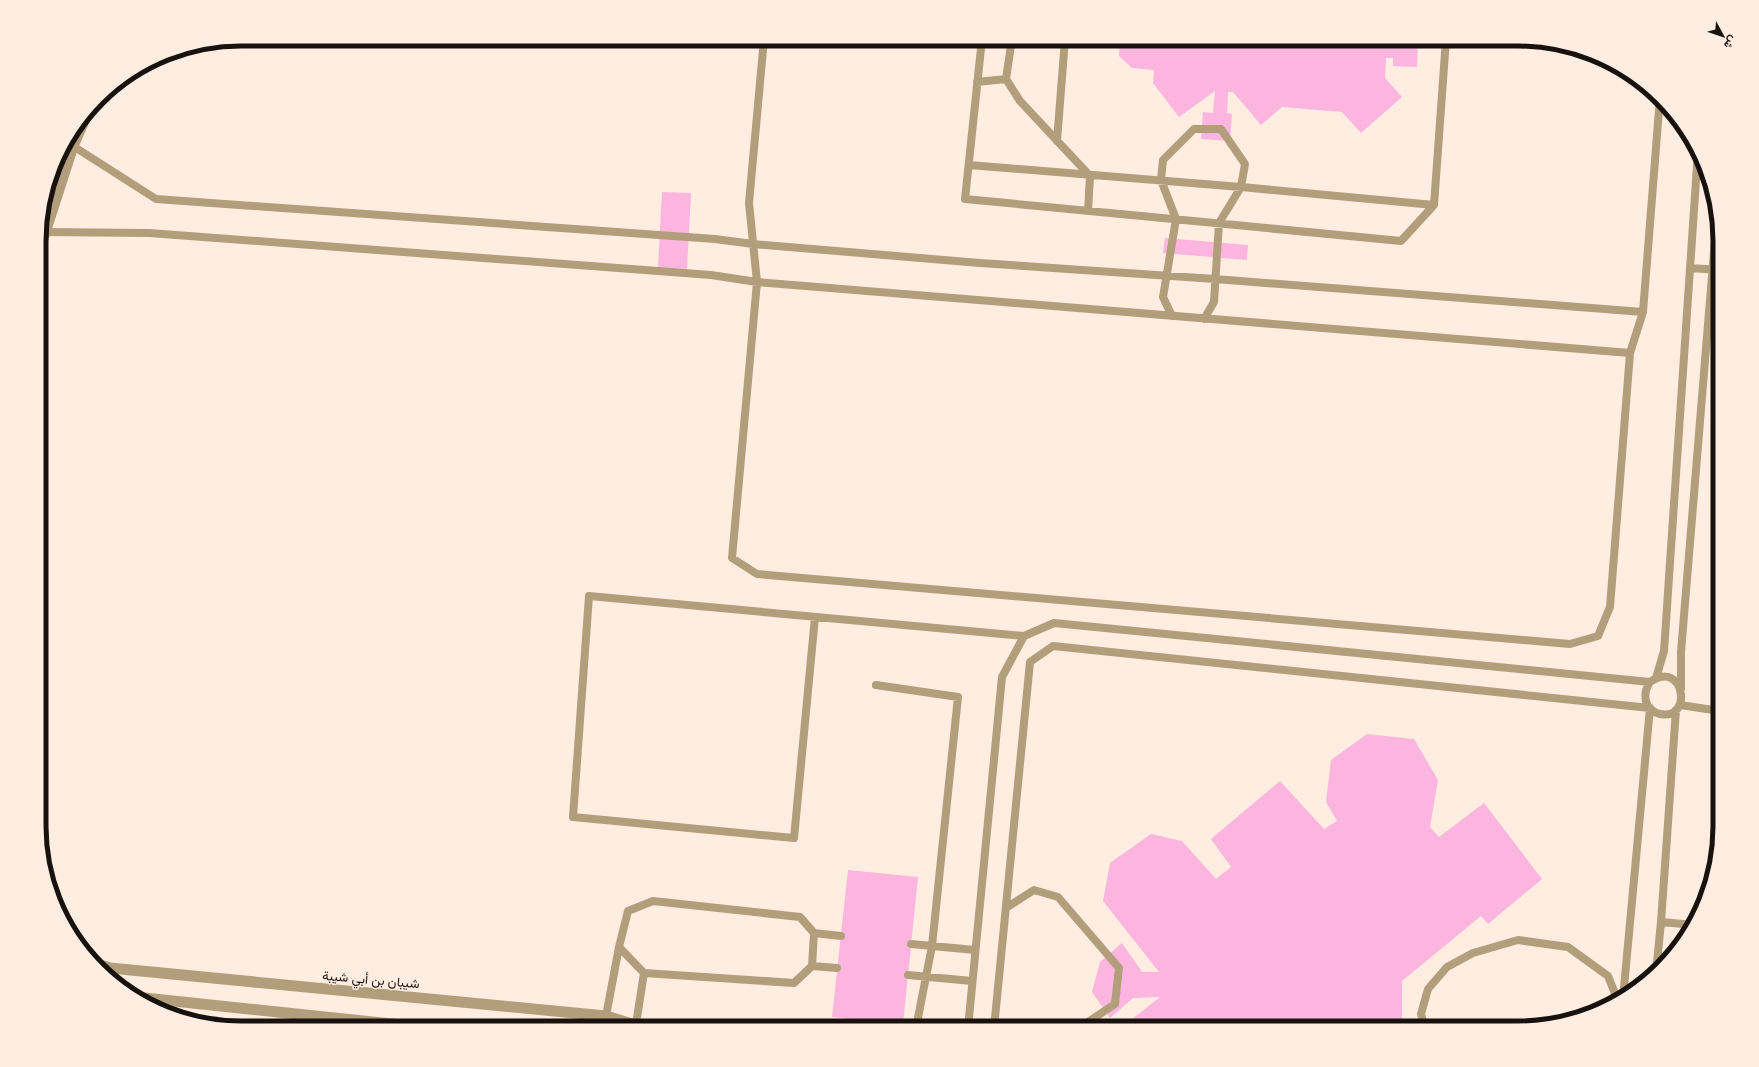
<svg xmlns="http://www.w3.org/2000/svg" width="1759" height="1067" font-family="Lato,Vazirmatn,sans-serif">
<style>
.building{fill:#fbb5df}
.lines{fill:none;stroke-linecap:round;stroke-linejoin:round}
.service{stroke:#b39e7b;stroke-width:8}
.tertiary{stroke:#b39e7b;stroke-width:11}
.labels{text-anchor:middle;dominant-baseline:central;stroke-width:3;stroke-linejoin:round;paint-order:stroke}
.street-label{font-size:13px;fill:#17120d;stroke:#feede0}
.rim{fill:none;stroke:#17120d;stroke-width:5}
</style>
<rect width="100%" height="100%" fill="#feede0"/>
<!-- building -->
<path class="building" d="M1120,39h266v8h7l1,-8 24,1 -1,27 -24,-1v-8h-7l-1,20 17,19 -41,36 -19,-21 -60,-5 -21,18 -28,-33h-5l-1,21 5,1 -2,27 -29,-2 2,-27 10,1 2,-22 -36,26 -26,-34 1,-13 -22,-2 -13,-12z
M662,192l29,1 -4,76 -29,-1z
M1165,238l83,7 -1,15 -84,-7z
M1367,734l47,5 24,41 -8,47 9,10 45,-34 58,76 -54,45 -7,-8 -79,65v47h-281l39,-31 -27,1 -23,20 -18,-26 8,-30 22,-19 20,29h17l-56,-71 7,-38 41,-29 31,7 34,38 15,-12 -20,-28 69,-58 44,48 13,-8 -11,-19 5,-42z
M848,870l70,7 -15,147 -71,-7z"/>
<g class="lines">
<!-- service -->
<path class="service" d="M764,39l-15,164 8,79 -25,276 25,16 813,70 28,-8 12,-29 20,-254 13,-41 17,-215
M982,39l-17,160 436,42 33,-36 12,-166
M1012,39l-6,40 14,22 70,75 -2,35
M977,82l29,-3
M1057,141l8,-102
M73,146l83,53 559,40 38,5 227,19 235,16 428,33
M969,165l272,22 193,18
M44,232l105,1 562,42 46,7 873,71
M1690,268l30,2
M1172,316l-9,-19 13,-78 -15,-39 2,-20 31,-31h27l24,35 -4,23 -22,36 -5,79 -10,17
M815,617l-21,221 -221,-21 16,-221 435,40
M1656,678l8,-27 34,-500
M876,685l82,12 -26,249 -16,82
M1681,689v-37l36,-437
M1680,705l40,6
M653,901l147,16 14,16 -2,33 -18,17 -150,-10 -25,-26 9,-36z
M1006,908l28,-18 24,7 61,71 -4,36 -36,24
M1661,922l33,3
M814,933l27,3
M911,944l64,6
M812,966l25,2
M1656,973l5,-51 15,-212
M908,975l64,6
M606,1016l13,-69
M636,1024l8,-51
M968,1028l34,-351 22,-41 30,-13 596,59c34,-24 44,39 10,32 -16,-4 -18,-20 -10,-32
M994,1028l36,-366 23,-16 597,62 -27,290
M1425,1028l-4,-14 7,-25 19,-22 26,-14 45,-13 50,7 40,29 10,25"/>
<!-- tertiary -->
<path class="tertiary" d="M41,245l32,-99 11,-25
M94,963l16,5 496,48 39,12
M135,997l295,31"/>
</g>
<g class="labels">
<!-- street labels -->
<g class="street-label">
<text transform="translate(371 979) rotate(5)">شيبان بن أبي شيبة</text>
</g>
</g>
<!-- crop -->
<path d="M0 0H1759V1067H0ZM241 46H1518A195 195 0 0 1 1713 241V826A195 195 0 0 1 1518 1021H241A195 195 0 0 1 46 826V241A195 195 0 0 1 241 46Z" fill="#feede0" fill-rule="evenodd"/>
<path class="rim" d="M241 46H1518A195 195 0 0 1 1713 241V826A195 195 0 0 1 1518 1021H241A195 195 0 0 1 46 826V241A195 195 0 0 1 241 46Z"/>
<!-- north arrow -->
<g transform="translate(1723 36) rotate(130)" stroke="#feede0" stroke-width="3" paint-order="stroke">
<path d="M0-3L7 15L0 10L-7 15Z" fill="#17120d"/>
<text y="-6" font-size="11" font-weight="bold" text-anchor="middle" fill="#17120d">ش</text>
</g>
</svg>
